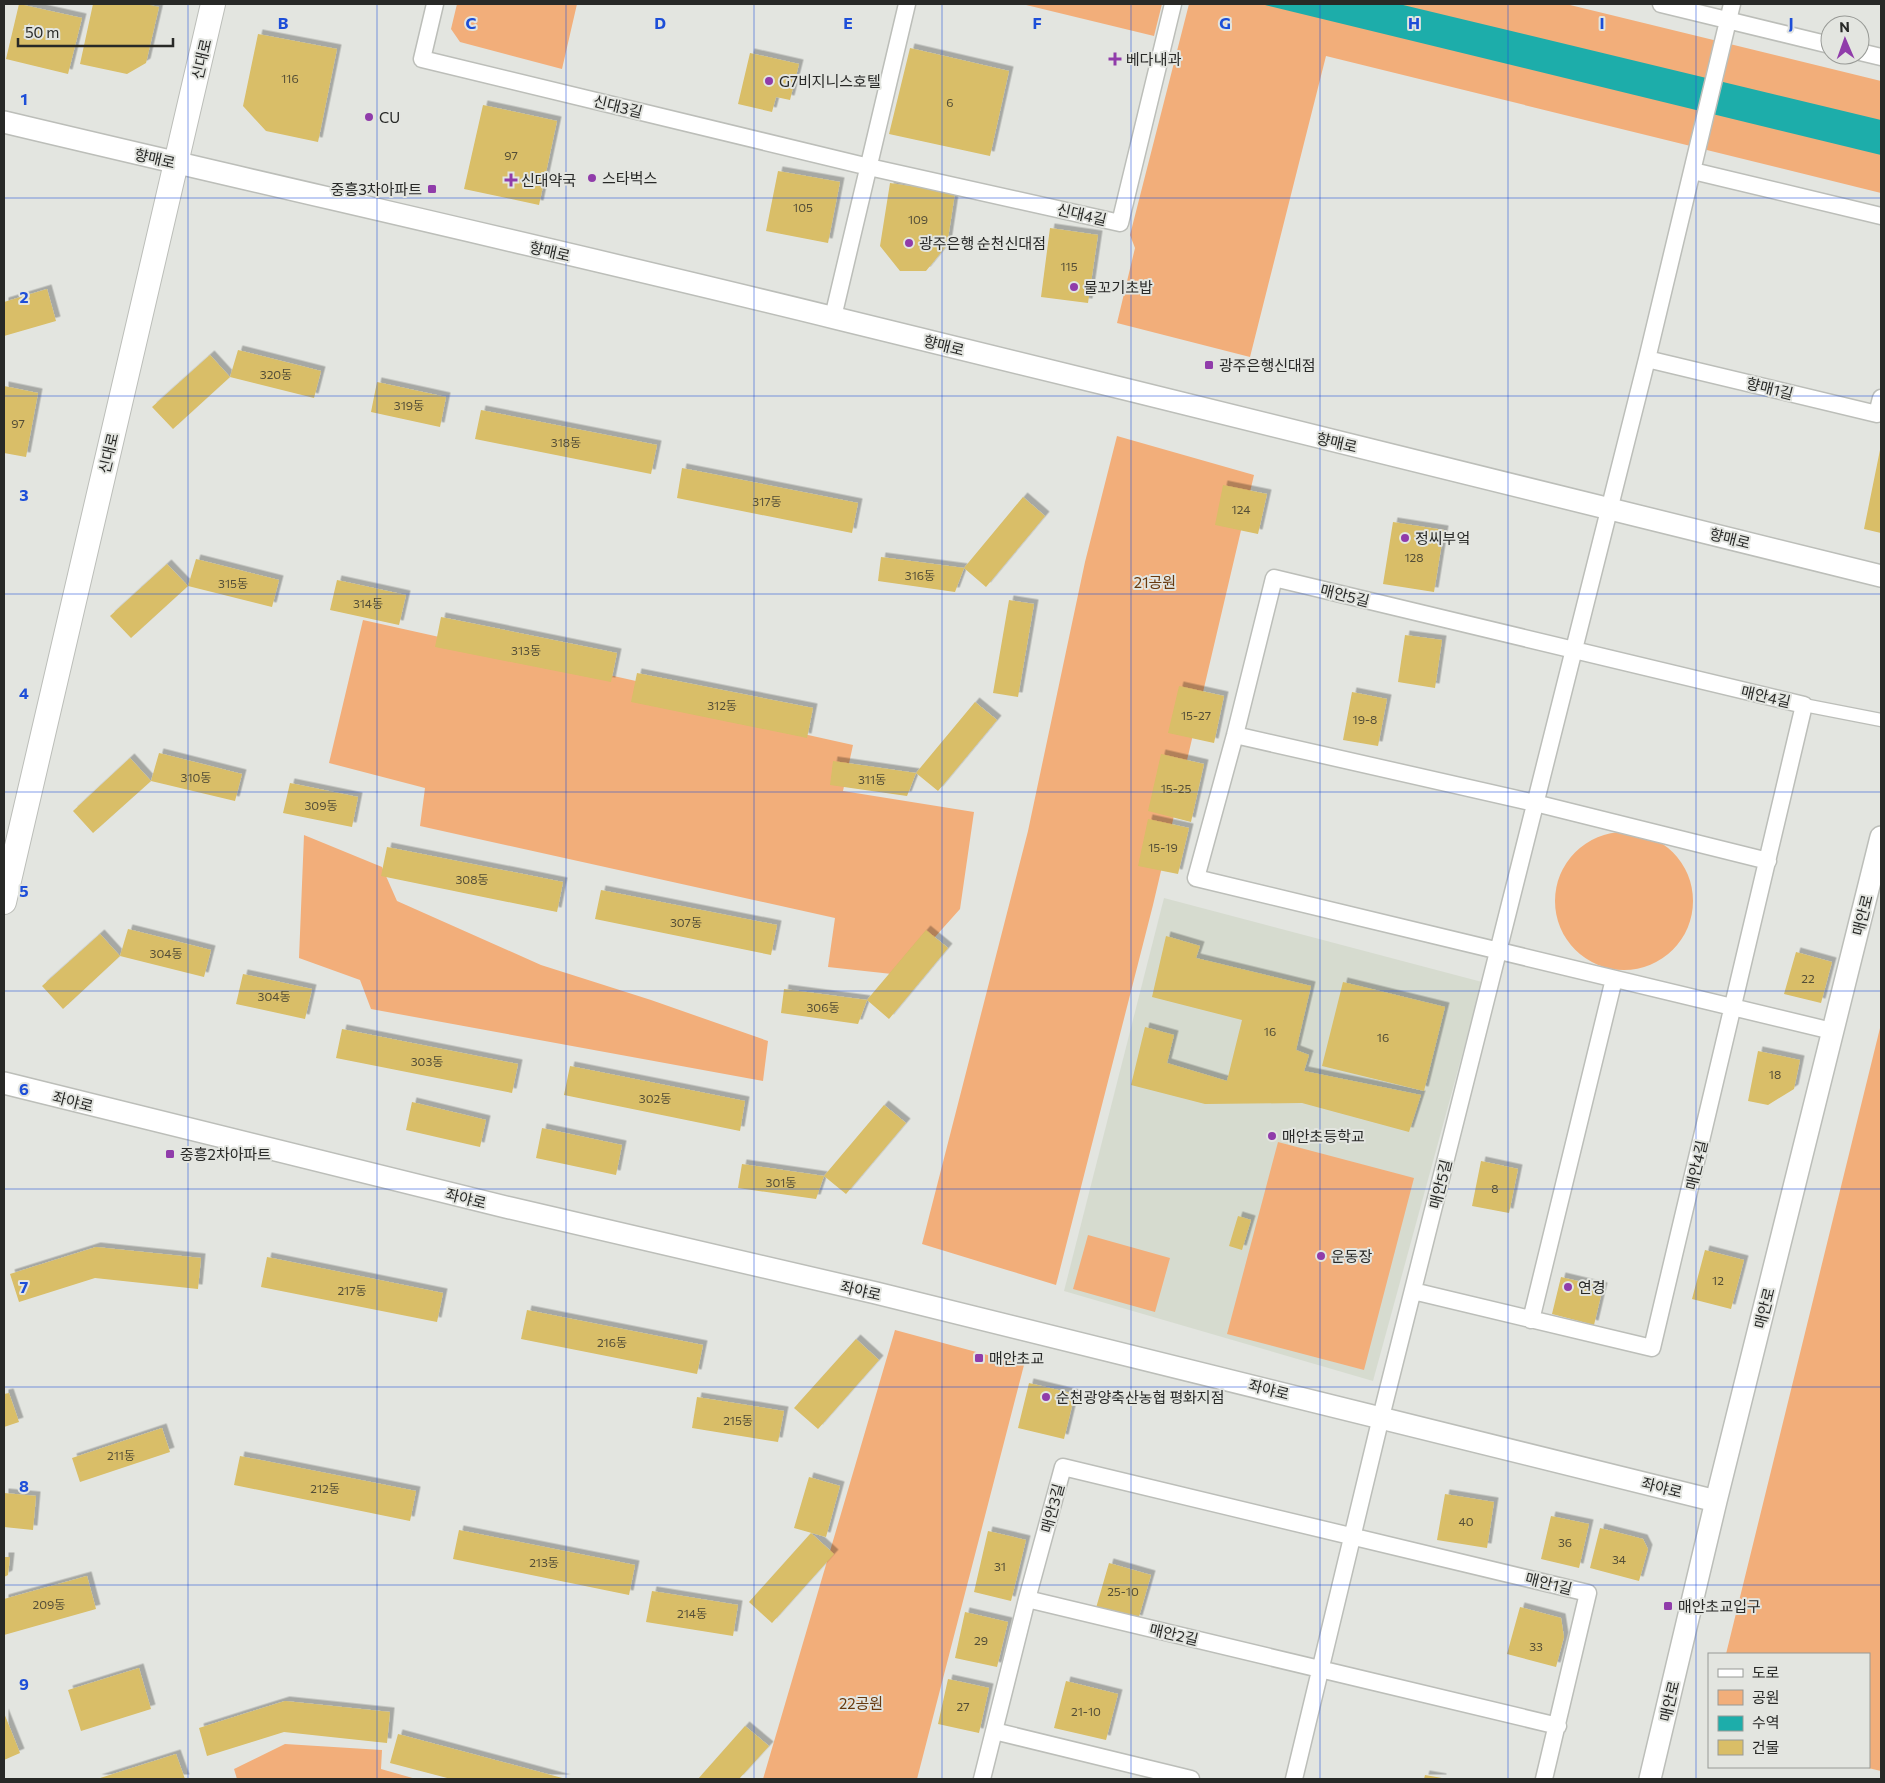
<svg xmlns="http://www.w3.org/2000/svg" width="1885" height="1783" font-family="Commissioner,'Noto Sans KR',sans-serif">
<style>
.built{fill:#d6dbcf}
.green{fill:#f2ae7a}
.water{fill:#1dadaa}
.building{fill:#d9be67;filter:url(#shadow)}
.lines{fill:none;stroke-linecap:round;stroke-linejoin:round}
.pedestrian-casing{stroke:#bcbeb9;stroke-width:15}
.minor-casing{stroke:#bcbeb9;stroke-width:19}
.tertiary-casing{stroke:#bcbeb9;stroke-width:24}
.secondary-casing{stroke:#bcbeb9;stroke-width:26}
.pedestrian{stroke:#fff;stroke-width:12}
.minor{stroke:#fff;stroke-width:16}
.tertiary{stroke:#fff;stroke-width:21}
.secondary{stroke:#fff;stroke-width:24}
.grid{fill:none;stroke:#1d4ed8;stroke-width:1;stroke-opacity:0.55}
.poi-dot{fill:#903caa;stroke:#e3e5e0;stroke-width:2}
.labels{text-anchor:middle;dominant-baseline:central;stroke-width:4;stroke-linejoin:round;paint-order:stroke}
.number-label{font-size:12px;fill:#544e37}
.street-label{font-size:15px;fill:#282927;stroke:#e3e5e0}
.poi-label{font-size:15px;fill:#282927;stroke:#e3e5e0;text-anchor:start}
.park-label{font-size:15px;fill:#67390e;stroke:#e3e5e0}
.grid-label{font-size:16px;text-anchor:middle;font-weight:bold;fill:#1d4ed8;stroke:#e3e5e0;stroke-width:4;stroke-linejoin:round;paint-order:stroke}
</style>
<defs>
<filter id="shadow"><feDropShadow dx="4.5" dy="-4.5" stdDeviation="0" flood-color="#0004"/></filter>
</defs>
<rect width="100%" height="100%" fill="#e3e5e0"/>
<!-- built -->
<path class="built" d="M1164,898l318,84 -109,399 -309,-90z"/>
<!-- green -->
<path class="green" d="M457,4h120l-15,65 -102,-27 -9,-13z
M1022,4h140l-8,32z
M1189,4h377l315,77v112l-555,-137 -76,301 -133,-34 18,-75 -5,-13z
M1117,436l137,39 -101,430 -97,380 -134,-41 106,-413 57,-269z
M363,620l282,63 -8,14 216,48 -10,46 131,21 -14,97 -59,66 -73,-8 7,-49 -415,-92 5,-38 -96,-25z
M1555 901a69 69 0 1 1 138 0a69 69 0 1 1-138 0Z
M304,835l78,32 15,34 144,64 110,35 117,41 -5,40 -392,-72 -11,-29 -61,-22z
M1881,1024v747l-17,-4h5v-113h-143z
M1278,1142l136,36 -50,192 -137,-36z
M1088,1235l82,23 -15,54 -82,-23z
M895,1330l129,35 -107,414h-154z
M285,1744l97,6 -1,19 35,10h-179l-3,-10z"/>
<!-- water -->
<path class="water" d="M1261,4h138l482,116v35z"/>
<!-- building -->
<path class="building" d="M19,4l63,14 -14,56 -62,-15z
M93,4h52l14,3 -13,56 -19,11 -47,-10z
M258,34l79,15 -19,93 -52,-11 -23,-25z
M910,48l99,23 -19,85 -101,-22z
M750,53l49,11 -9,36 -14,-3 -4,15 -34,-8z
M483,105l74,16 -18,84 -75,-16z
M778,171l62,11 -12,61 -62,-12z
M890,183l65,10 -8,52 -21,26h-26l-20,-25z
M1050,228l48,7 -10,68 -47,-6z
M47,289l9,32 -52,15v-34z
M238,350l83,21 -7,27 -84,-21z
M210,355l20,22 -57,52 -21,-22z
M377,382l69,15 -6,30 -69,-15z
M4,386l34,7 -12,64 -22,-4z
M481,410l176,35 -6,29 -176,-35z
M1880,450h1v83l-17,-4z
M682,468l176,35 -6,30 -175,-35z
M1223,485l44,9 -9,40 -43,-9z
M1023,497l22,19 -59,71 -22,-19z
M1393,522l51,8 -10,62 -51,-8z
M881,557l83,11 -9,24 -77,-11z
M196,559l83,21 -7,27 -84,-21z
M167,564l21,22 -57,52 -21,-22z
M337,580l69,15 -7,30 -69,-15z
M1009,600l25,4 -16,93 -25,-4z
M441,617l176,36 -6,29 -176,-35z
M1405,635l37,5 -7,48 -37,-6z
M637,673l176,35 -6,30 -176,-36z
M1179,686l45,10 -10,47 -46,-10z
M1352,692l35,7 -9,47 -35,-6z
M975,702l22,18 -59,71 -22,-18z
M159,753l83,21 -7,27 -84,-20z
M1161,754l43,10 -13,58 -43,-11z
M130,758l21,23 -58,52 -20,-22z
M833,761l83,12 -9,23 -77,-11z
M290,783l68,14 -6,30 -69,-14z
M1148,819l41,9 -11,46 -40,-8z
M387,847l176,35 -6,30 -176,-36z
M601,890l176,35 -6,30 -176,-36z
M128,929l83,21 -7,27 -84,-21z
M926,930l22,18 -59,71 -22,-19z
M100,934l20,22 -57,53 -21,-23z
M1166,936l34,10 -4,12 115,28 -15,64 13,5 -5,16 117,24 -12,37 -107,-29 -97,1 -74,-19 14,-58 29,8 -7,28 60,18 15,-61 -90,-23z
M1796,952l36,10 -11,41 -37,-9z
M243,974l69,15 -7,30 -69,-15z
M1343,982l102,25 -21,84 -102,-25z
M784,989l83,11 -9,24 -77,-11z
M342,1029l176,35 -6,29 -176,-35z
M1758,1051l42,9 -6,29 -26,16 -20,-4z
M570,1066l175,35 -5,30 -176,-36z
M412,1102l74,18 -6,27 -74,-17z
M884,1105l22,18 -60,71 -22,-18z
M542,1128l80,17 -6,30 -80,-17z
M1481,1161l37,8 -9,44 -37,-7z
M742,1164l82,12 -8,23 -78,-11z
M1238,1216l13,4 -9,30 -13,-4z
M96,1247l105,11 -3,31 -103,-11 -76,24 -9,-28z
M1705,1250l39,10 -13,49 -39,-10z
M267,1257l176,36 -6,29 -176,-35z
M1561,1277l42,10 -9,38 -42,-11z
M527,1310l176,35 -6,29 -176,-35z
M856,1339l23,21 -61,69 -24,-21z
M1029,1383l46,11 -11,45 -46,-11z
M9,1393l10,29 -15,5v-33z
M697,1397l87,14 -6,31 -86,-14z
M162,1428l8,24 -90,30 -8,-24z
M240,1456l176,35 -6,30 -176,-36z
M809,1477l31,9 -14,51 -32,-9z
M4,1493l32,3 -3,34 -29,-3z
M1445,1494l49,8 -7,46 -50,-8z
M1551,1516l38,8 -10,44 -38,-9z
M1600,1528l43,11 5,10 -9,32 -49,-13z
M459,1530l176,35 -6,30 -176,-36z
M988,1531l38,9 -15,61 -37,-9z
M811,1533l23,21 -62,69 -23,-21z
M4,1557h6l-2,18 -4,2z
M1109,1563l42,12 -13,45 -42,-12z
M87,1576l9,33 -92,26v-36z
M652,1591l86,14 -5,31 -87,-14z
M1520,1607l41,11 3,19 -8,30 -49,-13z
M965,1612l43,10 -11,45 -42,-9z
M139,1668l12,41 -70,22 -13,-41z
M948,1679l41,9 -10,45 -41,-9z
M1066,1681l52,13 -12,46 -52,-12z
M285,1701l105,11 -3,31 -103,-11 -77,24 -8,-28z
M4,1713l16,40 -16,7z
M745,1726l24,20 -30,33h-41z
M398,1734l168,45h-115l-61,-16z
M176,1754l9,25h-88z
M1425,1775l17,3v1h-18z"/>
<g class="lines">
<!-- pedestrian casing -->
<g class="pedestrian-casing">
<path id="pedestrian" d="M1804,705l77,15"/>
</g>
<!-- minor casing -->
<g class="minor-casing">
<path id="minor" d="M435,4l-13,55 447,108 251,56 53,-219
M1661,4l169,41
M1860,52l21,5
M1693,171l188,45
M833,317l74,-313
M1647,359l230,55 4,-16
M1235,735l300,68 233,58
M1413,1291l239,57 152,-643 -530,-127 -39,157 -39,143 636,153
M1531,1320l83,-341
M1027,1599l531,127
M994,1731l197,48
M982,1779l45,-180 36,-132 525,126 -44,186
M1294,1779l87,-362 266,-1058 85,-355"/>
</g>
<!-- tertiary casing -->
<g class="tertiary-casing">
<path id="tertiary" d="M4,122c277,66 555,128 831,196 349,85 698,172 1046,258
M4,1083l506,125 366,85 840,208
M1650,1779l66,-278 165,-664"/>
</g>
<!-- secondary casing -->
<g class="secondary-casing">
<path id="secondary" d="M4,902l209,-898"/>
</g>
<!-- pedestrian -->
<use href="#pedestrian" class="pedestrian"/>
<!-- minor -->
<use href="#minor" class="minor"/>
<!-- tertiary -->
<use href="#tertiary" class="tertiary"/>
<!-- secondary -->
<use href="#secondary" class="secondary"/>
</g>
<!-- grid -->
<path class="grid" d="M188,4v1775M377,4v1775M566,4v1775M754,4v1775M942,4v1775M1131,4v1775M1320,4v1775M1508,4v1775M1696,4v1775M4,198h1877M4,396h1877M4,594h1877M4,792h1877M4,991h1877M4,1189h1877M4,1387h1877M4,1585h1877"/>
<!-- markers -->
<g class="poi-dot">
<path d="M1112.5 51.5h5v5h5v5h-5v5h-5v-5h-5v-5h5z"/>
<circle cx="769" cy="81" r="5"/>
<circle cx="369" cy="117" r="5"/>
<circle cx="592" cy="178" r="5"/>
<path d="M508.5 172.5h5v5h5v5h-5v5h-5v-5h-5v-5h5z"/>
<rect x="427" y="184" width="10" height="10" rx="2.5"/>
<circle cx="909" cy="243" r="5"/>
<circle cx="1074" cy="287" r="5"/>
<rect x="1204" y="360" width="10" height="10" rx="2.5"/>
<circle cx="1405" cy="538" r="5"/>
<circle cx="1272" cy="1136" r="5"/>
<rect x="165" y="1149" width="10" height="10" rx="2.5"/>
<circle cx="1321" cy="1256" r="5"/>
<circle cx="1568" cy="1287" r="5"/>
<rect x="974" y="1353" width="10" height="10" rx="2.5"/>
<circle cx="1046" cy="1397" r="5"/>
<rect x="1663" y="1601" width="10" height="10" rx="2.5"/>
</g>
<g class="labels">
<!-- number labels -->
<g class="number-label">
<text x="290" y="78">116</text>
<text x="950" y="102">6</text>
<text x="511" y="155">97</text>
<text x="803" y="207">105</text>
<text x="918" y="219">109</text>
<text x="1069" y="266">115</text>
<text x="276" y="374">320동</text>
<text x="409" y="405">319동</text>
<text x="18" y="423">97</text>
<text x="566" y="442">318동</text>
<text x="767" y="501">317동</text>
<text x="1241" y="509">124</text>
<text x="1414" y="557">128</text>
<text x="920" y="575">316동</text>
<text x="233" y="583">315동</text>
<text x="368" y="603">314동</text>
<text x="526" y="650">313동</text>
<text x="722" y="705">312동</text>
<text x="1196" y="715">15-27</text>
<text x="1365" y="719">19-8</text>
<text x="196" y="777">310동</text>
<text x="872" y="779">311동</text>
<text x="1176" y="788">15-25</text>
<text x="321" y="805">309동</text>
<text x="1163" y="847">15-19</text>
<text x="472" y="879">308동</text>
<text x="686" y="922">307동</text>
<text x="166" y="953">304동</text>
<text x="1808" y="978">22</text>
<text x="274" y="996">304동</text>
<text x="823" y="1007">306동</text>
<text x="1270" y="1031">16</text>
<text x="1383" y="1037">16</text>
<text x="427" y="1061">303동</text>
<text x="1775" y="1074">18</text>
<text x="655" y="1098">302동</text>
<text x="781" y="1182">301동</text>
<text x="1495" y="1188">8</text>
<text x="1718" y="1280">12</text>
<text x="352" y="1290">217동</text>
<text x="612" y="1342">216동</text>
<text x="738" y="1420">215동</text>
<text x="121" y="1455">211동</text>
<text x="325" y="1488">212동</text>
<text x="1466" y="1521">40</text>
<text x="1565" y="1542">36</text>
<text x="1619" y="1559">34</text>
<text x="544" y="1562">213동</text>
<text x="1000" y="1566">31</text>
<text x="1123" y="1591">25-10</text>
<text x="49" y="1604">209동</text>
<text x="692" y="1613">214동</text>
<text x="981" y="1640">29</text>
<text x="1536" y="1646">33</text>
<text x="963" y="1706">27</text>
<text x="1086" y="1711">21-10</text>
</g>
<!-- street labels -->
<g class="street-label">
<text transform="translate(201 59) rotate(-77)">신대로</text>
<text transform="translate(618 106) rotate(14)">신대3길</text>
<text transform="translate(155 158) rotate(13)">향매로</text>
<text transform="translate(1082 214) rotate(13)">신대4길</text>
<text transform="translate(550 251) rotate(13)">향매로</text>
<text transform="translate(944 345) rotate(14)">향매로</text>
<text transform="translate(1770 388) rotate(14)">향매1길</text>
<text transform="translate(1337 442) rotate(13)">향매로</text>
<text transform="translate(108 453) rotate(-77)">신대로</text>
<text transform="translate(1730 538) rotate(14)">향매로</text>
<text transform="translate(1345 595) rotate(14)">매안5길</text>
<text transform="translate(1766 696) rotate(13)">매안4길</text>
<text transform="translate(1862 915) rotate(-76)">매안로</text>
<text transform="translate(73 1101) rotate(14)">좌야로</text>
<text transform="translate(1696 1165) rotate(-77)">매안4길</text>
<text transform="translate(1440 1184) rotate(-76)">매안5길</text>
<text transform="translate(466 1198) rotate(14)">좌야로</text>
<text transform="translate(861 1290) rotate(13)">좌야로</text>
<text transform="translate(1764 1308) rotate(-76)">매안로</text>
<text transform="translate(1269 1389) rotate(14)">좌야로</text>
<text transform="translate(1662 1487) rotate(14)">좌야로</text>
<text transform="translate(1052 1508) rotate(-75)">매안3길</text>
<text transform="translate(1549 1583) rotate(14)">매안1길</text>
<text transform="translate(1174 1634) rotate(13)">매안2길</text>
<text transform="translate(1669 1701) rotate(-77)">매안로</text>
</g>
<!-- poi labels -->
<g class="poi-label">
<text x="1126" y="59">베다내과</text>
<text x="779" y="81">G7비지니스호텔</text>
<text x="379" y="117">CU</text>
<text x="602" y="178">스타벅스</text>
<text x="521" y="180">신대약국</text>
<text x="422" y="189" text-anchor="end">중흥3차아파트</text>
<text x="919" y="243">광주은행 순천신대점</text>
<text x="1084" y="287">물꼬기초밥</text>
<text x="1219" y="365">광주은행신대점</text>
<text x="1415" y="538">정씨부엌</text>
<text x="1282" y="1136">매안초등학교</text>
<text x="180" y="1154">중흥2차아파트</text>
<text x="1331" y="1256">운동장</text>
<text x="1578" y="1287">연경</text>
<text x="989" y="1358">매안초교</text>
<text x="1056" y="1397">순천광양축산농협 평화지점</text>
<text x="1678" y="1606">매안초교입구</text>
</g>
<!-- park labels -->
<g class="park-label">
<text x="1155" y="582">21공원</text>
<text x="861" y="1703">22공원</text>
</g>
</g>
<g class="grid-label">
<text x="283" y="29">B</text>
<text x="471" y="29">C</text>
<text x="660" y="29">D</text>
<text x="848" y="29">E</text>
<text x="1037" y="29">F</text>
<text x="1225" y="29">G</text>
<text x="1414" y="29">H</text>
<text x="1602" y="29">I</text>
<text x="1791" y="29">J</text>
<text x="24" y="105">1</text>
<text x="24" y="303">2</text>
<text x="24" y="501">3</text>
<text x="24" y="699">4</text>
<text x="24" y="897">5</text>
<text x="24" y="1095">6</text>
<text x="24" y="1293">7</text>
<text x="24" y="1492">8</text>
<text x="24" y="1690">9</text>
</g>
<!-- border -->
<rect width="1885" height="1783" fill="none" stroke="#282927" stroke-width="10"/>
<!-- legend -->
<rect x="1708" y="1653" width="162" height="115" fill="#e3e5e0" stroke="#989a96"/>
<rect x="1718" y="1669" width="25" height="8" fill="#ffffff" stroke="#989a96"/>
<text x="1752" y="1678" font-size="15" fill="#282927">도로</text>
<rect x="1718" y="1690" width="25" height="15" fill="#f2ae7a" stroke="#989a96"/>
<text x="1752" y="1703" font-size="15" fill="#282927">공원</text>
<rect x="1718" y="1716" width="25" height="15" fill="#1dadaa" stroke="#989a96"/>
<text x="1752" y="1728" font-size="15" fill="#282927">수역</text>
<rect x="1718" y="1740" width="25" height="15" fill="#d9be67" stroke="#989a96"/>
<text x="1752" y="1753" font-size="15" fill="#282927">건물</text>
<!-- north arrow -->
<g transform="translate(1845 40) rotate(358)"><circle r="24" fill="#e3e5e0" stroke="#989a96"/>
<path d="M0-4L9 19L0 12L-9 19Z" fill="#903caa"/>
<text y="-8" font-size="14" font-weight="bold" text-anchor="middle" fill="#282927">N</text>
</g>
<!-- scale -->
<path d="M18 38v8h155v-8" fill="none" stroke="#282927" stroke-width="2.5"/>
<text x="25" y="38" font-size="15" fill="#282927" stroke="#e3e5e0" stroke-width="4" paint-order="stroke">50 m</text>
</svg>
